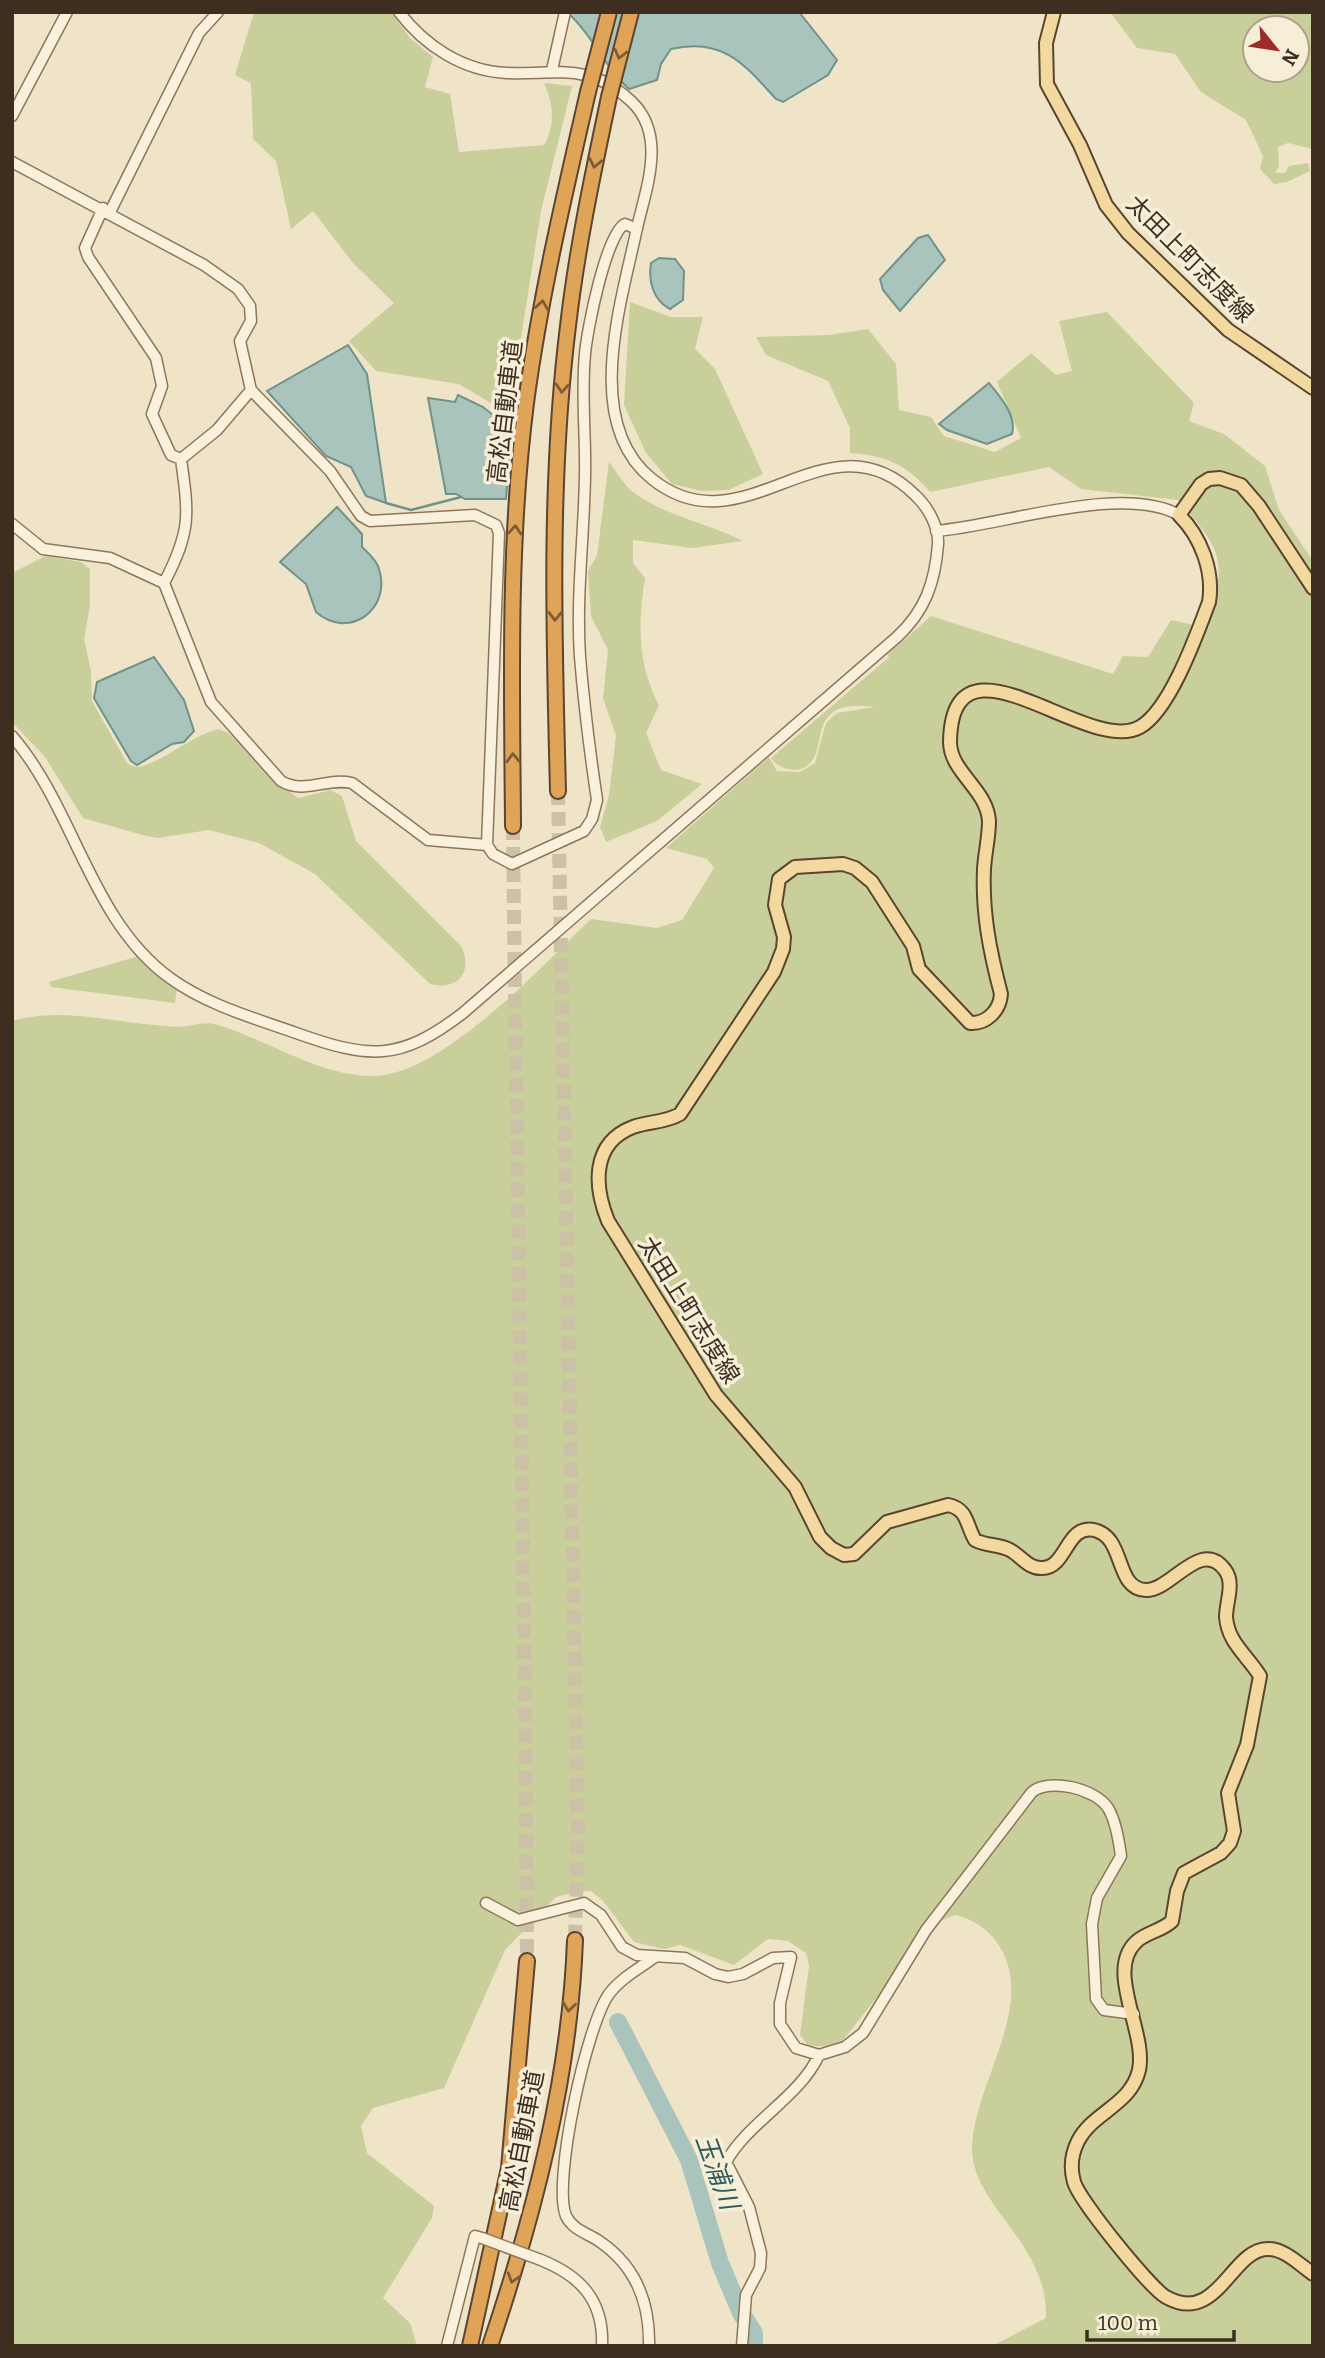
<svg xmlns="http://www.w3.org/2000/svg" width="1325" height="2358" font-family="Bitter,'Noto Sans JP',serif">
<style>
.green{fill:#c9cf9b;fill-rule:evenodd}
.water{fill:#a9c4bc;stroke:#6f938a;stroke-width:2}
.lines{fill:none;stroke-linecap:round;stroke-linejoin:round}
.stream{stroke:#6f938a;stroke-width:2.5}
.river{stroke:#a9c4bc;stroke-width:18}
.highway-tunnel{stroke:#ccc0a6;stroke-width:14;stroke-dasharray:14 7;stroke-linecap:butt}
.minor-casing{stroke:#8d765c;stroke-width:13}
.major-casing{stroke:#5b4430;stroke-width:16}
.highway-casing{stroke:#5b4430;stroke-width:18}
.minor{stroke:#faf1dc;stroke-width:10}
.major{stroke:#f3d9a0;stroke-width:12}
.highway{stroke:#e0a458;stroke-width:14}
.minor-bridge-casing{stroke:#8d765c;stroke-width:13;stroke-linecap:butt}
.highway-bridge-casing{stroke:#5b4430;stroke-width:18;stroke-linecap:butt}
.minor-bridge{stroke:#faf1dc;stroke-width:10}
.highway-bridge{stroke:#e0a458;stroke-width:14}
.oneway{stroke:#7e5d36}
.labels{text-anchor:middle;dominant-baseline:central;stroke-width:7;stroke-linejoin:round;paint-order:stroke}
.street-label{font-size:24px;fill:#3d2e20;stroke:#f7eed8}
.water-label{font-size:26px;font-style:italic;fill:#2f5d5a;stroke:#f7eed8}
</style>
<rect width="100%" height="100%" fill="#f0e4c8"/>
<!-- green -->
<path class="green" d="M254,12h137l19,26 23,19 -8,30 25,7 9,58 85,-7c12,-20 9,-42 0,-62l28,3 -31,125 -32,203 -50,-30 -83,-13 -27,-30 45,-38 -41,-40 -40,-52 -22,18 -15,-68 -23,-22 -2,-56 -16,-8z
M1110,12h203v137l-25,-6 -10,4 1,19 -4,7h10l4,-7 19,-3 2,8 -23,11 -13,2 -14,-15 3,-13 -17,-36 -45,-28 -26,-38 -38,-6zM1297,28v42h-42v-42z
M630,302l41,15h32l-8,32 20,20 48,105 -35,16 -26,1 -30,-7 -26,-31 -22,-48z
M1107,312l87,91 -5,18 35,13 41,32 14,44 34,51v1785h-321l54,-28c3,-73 -73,-112 -74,-168 0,-65 67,-145 26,-206 -10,-15 -25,-25 -43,-29l-13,5 -12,10 -86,109c-11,9 -22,8 -36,6l-8,-10 9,-69 -3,-13 -18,-12 -20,-2 -34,26 -54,-20 -16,4 -30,-7 -31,-41 -12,-10h-10l-25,6 -51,53 -61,138 -71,20 -12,18 6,27 67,53 -2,12 -49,80 27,25 7,23h-405v-1325c44,-13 88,-2 132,3 13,1 29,4 43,2 11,-1 19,-5 31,-1 50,15 102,52 156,51 68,-1 169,-111 217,-157l66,9 25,-8 32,-52 -7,-9 -41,-11 103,-91 8,14 23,1 15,-9 11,-40 11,-10 38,-6c-14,-1 -32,-3 -43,6 -15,12 -10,32 -19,46 -10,17 -33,12 -42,-1l117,-100 1,2 -1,-6 43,-38 182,58 10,-18 25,1 23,-37 37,8c17,-69 18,-73 -30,-128l-97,-11 -32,-22 -119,25c-22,-27 -46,-37 -80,-39v-25l-22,-47 -62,-26 -10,-18 73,-2 39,-6 28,35 3,46 32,7 13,19 51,16 26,-14 -24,-56 34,-29 25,22 16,-4 -13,-50z
M609,462c7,9 15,23 24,30 32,24 75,31 110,49l-51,7 -59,-8v23l12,15c-7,44 -8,86 14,127l-13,28 15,37 41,14 -45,37 -51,21 -6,-15 9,-32 7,-59 -13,-38 5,-48 -17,-34 -3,-45 9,-16z
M45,556l36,6 9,7v37l-6,33 7,32 1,30 35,62c5,3 9,5 16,3 23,-7 47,-29 75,-37 25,6 52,52 81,69l31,-8 12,6 14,45 105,105c13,25 -3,45 -31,38l-115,-110 -56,-31 -50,-13 -51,8 -12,-2 -63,-18 -38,-61 -33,-35v-149z
M139,956l38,32 -2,15 -124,-16 -2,-5z"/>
<!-- water -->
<path class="water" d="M572,12h227l38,48 -9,15 -45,27 -7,-3c-32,-35 -53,-62 -105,-50l-10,15 -4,16 -28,9c-24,-21 -35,-52 -59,-74z
M928,235l17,25 -45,51 -17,-21 -3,-11 38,-41z
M659,258l16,1 9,12 -1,29 -13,9c-17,-9 -22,-28 -19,-46z
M348,345l19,29 19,129 -20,-7 -15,-29 -25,-11 -59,-65z
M989,383c11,14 28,32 23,51l-25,10 -40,-14 -8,-6z
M458,395l25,12 29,23 -6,69h-41l-9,-5h-10l-18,-96 27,4z
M337,507l25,27v13c6,6 15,13 17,22 13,40 -30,72 -63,43l-10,-28 -26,-22z
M154,657l30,43 10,31 -10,11 -12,2 -35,21 -6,-4 -37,-63 3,-16z"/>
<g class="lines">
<!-- stream -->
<path class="stream" d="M386,503l25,7 50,-13"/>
<!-- river -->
<path class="river" d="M618,2022l71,138 31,103 21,50 13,20v13"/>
<!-- highway-tunnel -->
<path class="highway-tunnel" d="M558,791l20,1044 -3,105
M513,826c4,378 12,757 14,1135"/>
<!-- minor casing -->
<g class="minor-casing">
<path id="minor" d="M552,70l13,-58
M12,116l55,-104
M12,162l192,103 34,24 12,17 1,15 -11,20 11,49 79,81 31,45 9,5 105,-6 21,10 3,8 -12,312 6,9 19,10 72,-33 8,-12 5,-19c-7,-47 -13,-95 -17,-143 -4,-61 4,-120 5,-181 1,-40 -4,-82 0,-122 2,-24 21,-120 40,-130l12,5
M103,208l-18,40 3,9 68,101 6,28 -10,28 19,41 10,4
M110,212l89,-179 19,-21
M12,524l31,25 67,9 54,25 47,119 70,79c24,14 45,-4 71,2l76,57 59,5
M936,531c65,-5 186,-48 243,-16
M164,583c27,-52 25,-67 17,-124l36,-29 34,-40
M12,736c63,73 78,184 158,242 37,27 84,40 126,55 74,26 103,29 167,-20l434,-376c28,-26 38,-54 41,-93 1,-17 -10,-37 -23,-49 -89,-87 -170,59 -263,-16 -70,-56 -31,-175 -15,-251 9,-40 30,-92 -5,-126 -43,-41 -75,-27 -125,-29 -44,-2 -82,-27 -108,-61
M486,1903l32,17 66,-17 17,12 21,32 15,8 48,3 30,16 13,3 15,-3 30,-16 18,-1 -11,46v21l16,24 23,7 26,-8 18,-14 63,-103 106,-138c17,-14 63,-4 76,16 8,13 11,33 13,48l-24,42 -5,26 4,75 8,11 30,4
M541,2260c40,16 63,41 61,86
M447,2346l28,-110 7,2
M649,2346c1,-44 -13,-80 -50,-105 -12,-8 -26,-11 -33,-25 -14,-34 21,-192 43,-222 12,-16 31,-26 46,-37
M742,2346l4,-51 14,-27 1,-15 -12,-46 -23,-45c23,-41 73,-64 93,-107"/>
</g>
<!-- major casing -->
<g class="major-casing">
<path id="major" d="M1054,12l-8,31 1,41 33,61 26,60 22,28 100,97 85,58
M1313,588l-54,-82 -18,-21 -21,-7 -11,1 -8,5 -22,31c22,22 35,56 30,87 -12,32 -39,108 -69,125 -52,30 -188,-107 -190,15 0,30 37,47 39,79 0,16 -4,32 -5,48 -2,44 6,83 17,125 -1,16 -14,30 -31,29l-51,-54 -6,-23 -41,-64 -17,-14 -12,-4 -48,3 -16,12 -4,26 9,32 -1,12 -9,23 -94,142c-15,9 -31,7 -47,13 -42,16 -39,60 -25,94l108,174 79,92 25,50 11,11 13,7 10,-1 33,-32 61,-17c20,4 18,20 27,35 11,6 24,4 35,10 11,6 19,19 32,18 25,0 24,-44 52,-38 32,7 20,59 52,60 25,1 55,-53 79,-20 10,13 1,32 1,47 2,26 21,38 34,59l-13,69 -19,48 6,38 -4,12 -9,10 -37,20 -7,18 -5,30c-10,10 -26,11 -36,21 -31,29 11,90 3,128 -8,35 -46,42 -61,71 -6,12 -8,27 -4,41 5,18 76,106 92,115 51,29 65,-47 101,-48 17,-1 33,16 46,25"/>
</g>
<!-- highway casing -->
<g class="highway-casing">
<path id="highway" d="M558,791c-4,-155 -9,-312 10,-465 9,-78 25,-153 41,-229
M513,826c-1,-141 -5,-282 13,-423 14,-105 38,-207 62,-311
M470,2346l39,-178 18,-207
M490,2346c44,-131 80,-268 85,-406"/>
</g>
<!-- minor -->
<use href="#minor" class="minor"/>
<!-- major -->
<use href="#major" class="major"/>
<!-- highway -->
<use href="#highway" class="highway"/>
<!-- minor-bridge casing -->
<g class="minor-bridge-casing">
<path id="minor-bridge" d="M482,2238l59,22"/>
</g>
<!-- highway-bridge casing -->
<g class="highway-bridge-casing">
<path id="highway-bridge" d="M588,92l21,-80
M609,97l22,-85"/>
</g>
<!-- minor-bridge -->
<use href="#minor-bridge" class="minor-bridge"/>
<!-- highway-bridge -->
<use href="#highway-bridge" class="highway-bridge"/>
</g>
<!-- one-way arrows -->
<defs><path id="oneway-chevron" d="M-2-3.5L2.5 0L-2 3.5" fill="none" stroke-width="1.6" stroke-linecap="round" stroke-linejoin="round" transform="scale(1.75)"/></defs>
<g class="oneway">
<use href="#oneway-chevron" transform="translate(620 54) rotate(104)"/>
<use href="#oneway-chevron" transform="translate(595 163) rotate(102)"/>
<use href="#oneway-chevron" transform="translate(542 305) rotate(-81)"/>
<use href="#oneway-chevron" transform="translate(562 388) rotate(95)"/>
<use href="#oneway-chevron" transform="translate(515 530) rotate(-86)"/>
<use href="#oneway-chevron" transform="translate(555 616) rotate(91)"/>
<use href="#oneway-chevron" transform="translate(513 758) rotate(-91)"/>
<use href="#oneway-chevron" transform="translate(569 2007) rotate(97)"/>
<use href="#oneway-chevron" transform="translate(513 2278) rotate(107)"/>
</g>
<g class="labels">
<!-- street labels -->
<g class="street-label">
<text transform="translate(1190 259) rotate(45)">太田上町志度線</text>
<text transform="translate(505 412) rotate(-83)">高松自動車道</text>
<text transform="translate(689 1310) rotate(58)">太田上町志度線</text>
<text transform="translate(522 2141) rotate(-79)">高松自動車道</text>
</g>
<!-- water labels -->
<g class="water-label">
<text transform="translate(717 2172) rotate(70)">玉浦川</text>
</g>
</g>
<!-- border -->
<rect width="1325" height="2358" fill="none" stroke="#3d2e20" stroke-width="28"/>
<!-- north arrow -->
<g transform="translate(1276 49) rotate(120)"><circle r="33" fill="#f7eed8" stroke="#ada18e" stroke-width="2"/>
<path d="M0-5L12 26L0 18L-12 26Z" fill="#9e2a2b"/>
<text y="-10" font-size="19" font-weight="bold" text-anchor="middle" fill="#3d2e20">N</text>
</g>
<!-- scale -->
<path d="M1087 2330v10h147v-10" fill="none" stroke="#3d2e20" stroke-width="3.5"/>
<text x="1098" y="2330" font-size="21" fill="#3d2e20" stroke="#f7eed8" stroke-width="5" paint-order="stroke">100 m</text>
</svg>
